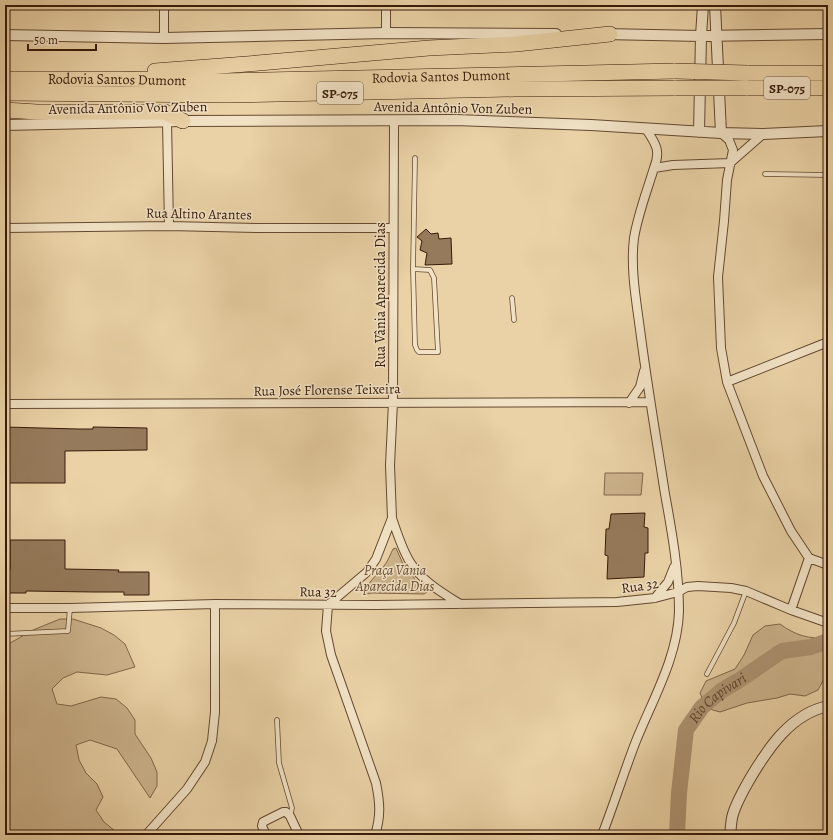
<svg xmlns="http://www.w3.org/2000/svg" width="833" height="840" font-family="Alegreya,serif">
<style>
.green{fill:#ccb38b;stroke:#82664a}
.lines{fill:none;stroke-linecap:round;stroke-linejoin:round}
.river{stroke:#ad9371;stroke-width:16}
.building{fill:#957a5b;stroke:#381a09}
.service-casing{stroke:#644830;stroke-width:5.5}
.minor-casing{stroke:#644830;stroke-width:10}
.tertiary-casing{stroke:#644830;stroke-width:12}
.motorway-casing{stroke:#381a09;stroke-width:16}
.service{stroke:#f1e2c5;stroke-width:4}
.minor{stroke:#f1e2c5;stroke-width:8}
.tertiary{stroke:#f1e2c5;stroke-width:10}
.motorway{stroke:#ead2a6;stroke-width:15}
.motorway-bridge-casing{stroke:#381a09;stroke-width:16;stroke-linecap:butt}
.motorway-bridge{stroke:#ead2a6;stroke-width:15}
.labels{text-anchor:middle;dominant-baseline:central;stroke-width:3;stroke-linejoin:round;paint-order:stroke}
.shield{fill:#f1e2c5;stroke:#705641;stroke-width:1}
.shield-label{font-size:13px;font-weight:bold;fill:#381a09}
.street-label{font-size:14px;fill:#381a09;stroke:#f1e2c5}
.park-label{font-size:14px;font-style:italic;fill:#644830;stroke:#f1e2c5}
.water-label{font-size:15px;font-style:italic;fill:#61442d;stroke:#f1e2c5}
</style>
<rect width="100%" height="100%" fill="#ead2a6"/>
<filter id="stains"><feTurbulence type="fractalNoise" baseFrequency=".005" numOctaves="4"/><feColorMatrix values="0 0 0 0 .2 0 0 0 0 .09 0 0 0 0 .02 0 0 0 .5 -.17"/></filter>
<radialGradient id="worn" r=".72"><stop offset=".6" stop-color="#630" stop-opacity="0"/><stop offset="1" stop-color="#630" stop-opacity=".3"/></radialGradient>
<!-- green -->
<path class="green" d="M605,473h38l-2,22h-37z
M396,548l7,16 8,8 6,12 10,8 -3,2 -52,-1 -9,2c4,-12 13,-19 21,-29 4,-5 6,-11 9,-17z
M60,619h13l28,9 13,7 11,9 10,23 -28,8 -30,-3 -14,6 -11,11 5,15 14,2 30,-9 15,2 11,9 8,12v14l16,24 6,14v14l-7,12 -33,-49 -27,-9 -14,5 3,15 7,13 11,11 6,13 -7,13 8,12 11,9 2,4h-112v-189l28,-16z
M780,624c15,11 29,16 48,13v23l-3,17 -7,13 -13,6 -15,-2 -13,4 -30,5 -27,9 -14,-4 -6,-15 6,-12 29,-12 9,-14 9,-20 12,-9z"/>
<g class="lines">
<!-- river -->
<path class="river" id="s1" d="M677,835l2,-42 7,-63 16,-23 19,-16 17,-10 44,-30 29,-4 17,-6"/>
</g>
<!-- building -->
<path class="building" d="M426,229l5,5 7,-1 1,6 12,-1 1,26 -27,1 2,-12 -7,-3 2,-9 -5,-4z
M5,427l73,2h15v-2l54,1v22l-82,1v32h-56v-33h-4z
M645,513l-1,14 4,1v25h-3l-1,24 -37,2 1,-23 -3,-1 1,-26h3l2,-15z
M10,540h55v29l54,1 -1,2h31v23h-25v-3h-30l-68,-1v2h-21v-23h5z"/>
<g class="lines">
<!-- service casing -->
<g class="service-casing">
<path id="service" d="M765,174l63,1
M413,269l17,1 4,8 4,74h-19l-2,-2 -2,-5 -2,-76 2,-111
M512,298l2,22
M5,634l63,-3 2,-23
M707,674l27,-51 12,-32
M277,720l2,43 13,45 -2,8"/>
</g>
<!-- minor casing -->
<g class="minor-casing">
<path id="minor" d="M164,5v33
M386,33v-28
M167,121l2,105
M646,129c10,15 15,22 8,39
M721,133l8,7 4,10 -6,30 -3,41 -6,56 3,71 6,34 36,94 28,55 18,27 19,7
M730,163l33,-29
M5,228l164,-2 89,2h135
M727,382l101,-40
M629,403l11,-16 4,-16
M5,404l645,-2
M392,518l-2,-53 3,-63 1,-282
M655,598l13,-16 6,-15
M5,608h65l145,-4 161,1 241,-3 38,-4 23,-6 9,-5 11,-1 33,2 15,3 45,19 37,13
M791,610l18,-52
M146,835l41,-46 18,-27 7,-21 3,-29v-108
M266,835l-4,-9 1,-4 20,-10h3l4,4 9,19
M375,835c6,-19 5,-32 1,-52l-45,-128 -5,-24 2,-26 39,-33 9,-13 16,-41c5,15 10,31 18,44 12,19 31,30 50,42
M602,835c12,-31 22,-63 34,-94 17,-42 42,-85 43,-130 0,-39 -7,-79 -14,-117 -8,-52 -17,-104 -24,-157 -4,-32 -11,-67 -7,-99 4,-24 13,-47 20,-70l19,-3 57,-2"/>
</g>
<!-- tertiary casing -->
<g class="tertiary-casing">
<path id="tertiary" d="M715,5l6,128
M604,34l97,2 127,-2
M5,35l159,3 222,-5 170,1
M5,125l178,-4 273,-1 135,5 130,8 42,1 65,-3
M699,132l2,-96 2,-31
M730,835c1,-7 1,-15 3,-21 4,-13 11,-25 18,-37 18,-30 40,-63 77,-71"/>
</g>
<!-- motorway casing -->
<g class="motorway-casing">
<g id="motorway">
<path d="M155,71l92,-7 182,-16 87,-4 94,-10"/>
<path d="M747,73h81"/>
<path id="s2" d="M5,79h115l102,2 453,-10"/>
<path d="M746,88h82"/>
<path d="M5,93l222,2 288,-6 161,-1"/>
<path d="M5,110l32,2h128l18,9"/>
</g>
</g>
<!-- service -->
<use href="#service" class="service"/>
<!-- minor -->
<use href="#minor" class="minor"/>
<!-- tertiary -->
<use href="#tertiary" class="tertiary"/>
<!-- motorway -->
<use href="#motorway" class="motorway"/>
<!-- motorway-bridge casing -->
<g class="motorway-bridge-casing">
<path id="motorway-bridge" d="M675,71l72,2
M676,88h70"/>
</g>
<!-- motorway-bridge -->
<use href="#motorway-bridge" class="motorway-bridge"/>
</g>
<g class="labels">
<!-- shield labels -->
<g class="shield">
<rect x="764" y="77" width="46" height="22" rx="3"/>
<rect x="317" y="82" width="46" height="22" rx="3"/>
</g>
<g class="shield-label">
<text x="787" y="88">SP-075</text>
<text x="340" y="93">SP-075</text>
</g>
<!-- street labels -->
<g class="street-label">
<text stroke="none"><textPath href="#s2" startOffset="436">Rodovia Santos Dumont</textPath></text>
<text stroke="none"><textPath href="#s2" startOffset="112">Rodovia Santos Dumont</textPath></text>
<text transform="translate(128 108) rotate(-1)">Avenida Antônio Von Zuben</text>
<text transform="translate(453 108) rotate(1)">Avenida Antônio Von Zuben</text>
<text transform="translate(199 214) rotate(1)">Rua Altino Arantes</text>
<text transform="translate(380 295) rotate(-90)">Rua Vânia Aparecida Dias</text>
<text transform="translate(327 390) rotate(-1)">Rua José Florense Teixeira</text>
<text transform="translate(640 586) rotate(-8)">Rua 32</text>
<text transform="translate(318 592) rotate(1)">Rua 32</text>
</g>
<!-- park labels -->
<g class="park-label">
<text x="395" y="570">Praça Vânia<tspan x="395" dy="16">Aparecida Dias</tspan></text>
</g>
<!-- water labels -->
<g class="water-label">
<text stroke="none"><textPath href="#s1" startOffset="151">Rio Capivari</textPath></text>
</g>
</g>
<!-- margin -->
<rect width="833" height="840" fill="none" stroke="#ead2a6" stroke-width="20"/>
<rect x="6" y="6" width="821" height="828" fill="none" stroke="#381a09" stroke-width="2"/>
<rect x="10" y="10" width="813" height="820" fill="none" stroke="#381a09"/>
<!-- scale -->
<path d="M28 44v6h68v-6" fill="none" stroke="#381a09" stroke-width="2"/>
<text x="34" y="44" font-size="12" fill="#381a09" stroke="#f1e2c5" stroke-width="3" paint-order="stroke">50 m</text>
<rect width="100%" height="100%" filter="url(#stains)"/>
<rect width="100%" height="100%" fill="url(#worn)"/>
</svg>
